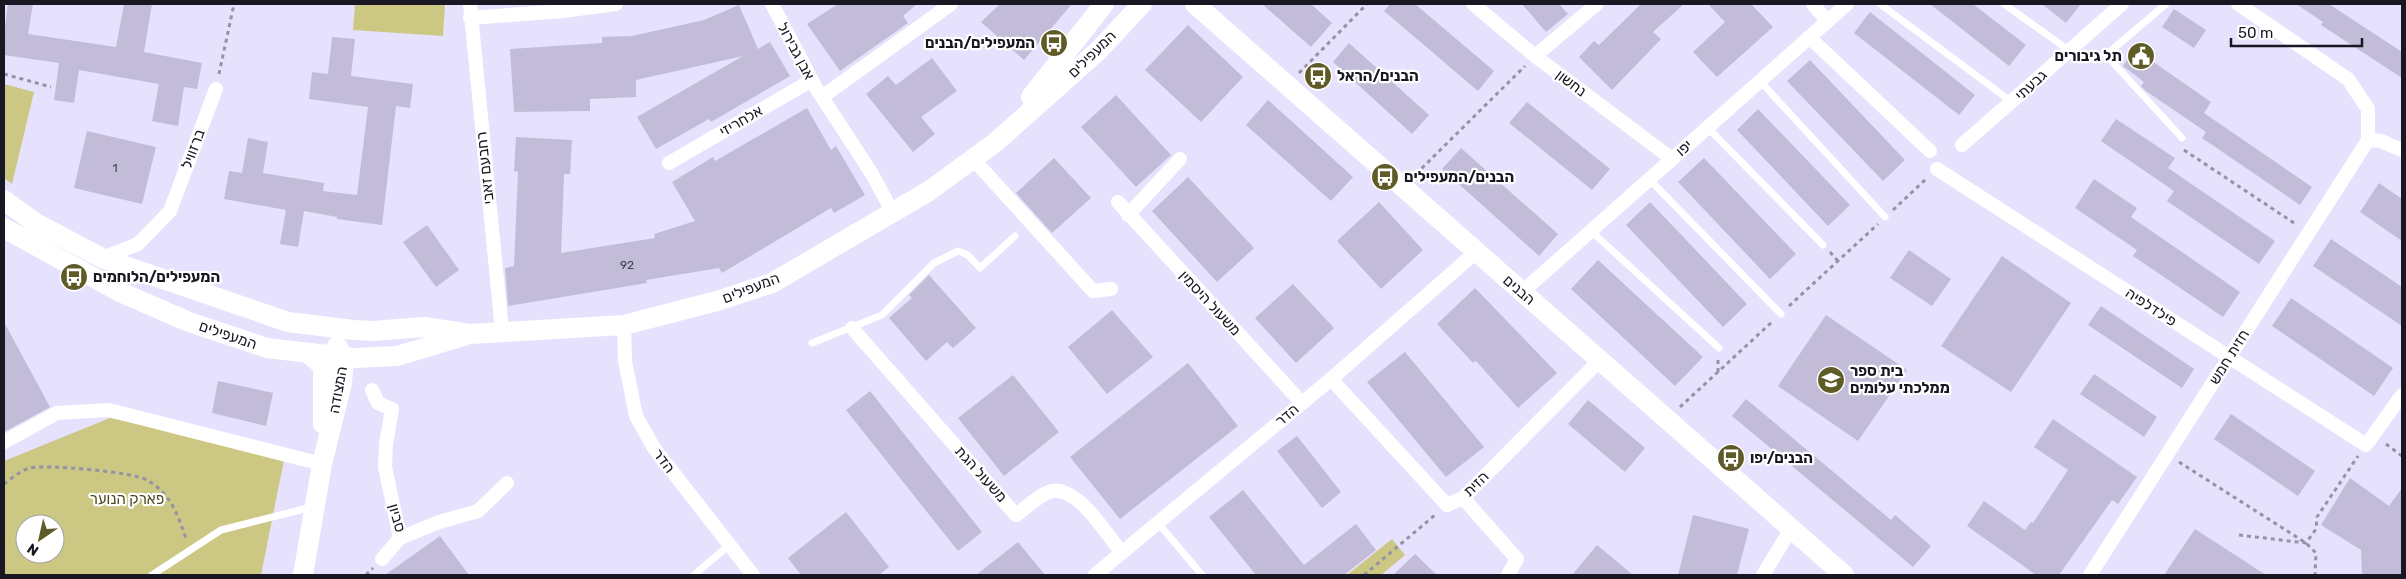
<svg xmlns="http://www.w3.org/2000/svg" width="2406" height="579" font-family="Rubik,'Noto Sans Hebrew',sans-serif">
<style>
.green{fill:#ccc883;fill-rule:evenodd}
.building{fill:#c2bcd8}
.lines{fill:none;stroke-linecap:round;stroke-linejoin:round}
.path{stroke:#9592a6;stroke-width:3;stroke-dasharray:4 4;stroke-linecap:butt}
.lane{stroke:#fff;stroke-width:7}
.street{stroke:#fff;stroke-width:14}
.secondary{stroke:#fff;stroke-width:20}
.labels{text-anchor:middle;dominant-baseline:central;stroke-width:4.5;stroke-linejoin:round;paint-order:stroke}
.number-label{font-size:12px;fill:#43404f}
.poi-label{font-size:15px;font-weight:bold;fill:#191721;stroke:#fff;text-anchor:start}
.street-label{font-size:15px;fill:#191721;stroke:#fff}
.park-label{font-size:15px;fill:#4a481d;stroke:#fff}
</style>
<rect width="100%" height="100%" fill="#e6e1fd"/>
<!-- green -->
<path class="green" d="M355,4h90l-2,32 -90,-6z
M4,84l30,8 -22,92 -8,-6z
M110,418l175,37 -24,120h-257v-114zM25,524h30v30h-30z
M1392,539l13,16 -24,20h-34z"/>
<!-- building -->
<path class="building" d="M8,4h25l-5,30 88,13 8,-43h28l-8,48 58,11 -5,26 -13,-2 -6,39 -26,-5 7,-37 -80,-14 -5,33 -20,-3 5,-37 -55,-8v-22z
M838,4h79l-14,12 5,7 -68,48 -33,-47z
M1000,4h72l-48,56 -43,-38z
M1262,4h49l21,19 -21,24z
M1390,4h25l79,67 -16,20 -94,-80z
M1522,4h37l9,10 -22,18z
M1641,4h43l-31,28 8,7 -49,51 -33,-33 15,-16 5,4z
M1708,4h43l22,23 -56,50 -24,-25 32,-30z
M1930,4h43l53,41 -17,21z
M2042,4h39l-15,19z
M2296,4h33l73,48v26l-81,-53 2,-3z
M739,5l19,44 12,-7 20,34 -79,46 -2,-3 -53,30 -19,-32 106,-61 -107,24v17l-46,2v12l-76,1 -4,-63 92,-6v-6l30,-1 72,-16z
M2174,9l32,21 -12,18 -32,-21z
M1870,12l105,83 -16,20 -105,-82z
M1188,25l55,52 -42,45 -56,-52z
M332,37l23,2 -4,37 62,8 -3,24 -14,-2 -14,119 -45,-6v-2l-33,-6 -6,36 -18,-3 6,-34 -62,-11 5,-28 13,2 6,-35 20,4 -5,31 61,10 -1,8 34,4 11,-88 -59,-8 3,-27 16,2z
M1349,43l80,72 -17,19 -79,-72z
M2138,43l15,10 -4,6 62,43 -7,11 108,74 -12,18 -98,-67 4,-6 -60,-41 -5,-5 3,-4 -21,-16z
M932,58l25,33 -36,26 14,17 -22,18 -47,-58 22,-18 8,9z
M1810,60l95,100 -22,21 -96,-100z
M1116,95l55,60 -35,32 -55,-60z
M1268,100l85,77 -22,24 -85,-76z
M1527,102l83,67 -18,21 -83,-67z
M807,108l24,42 5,-4 29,49 -31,18 -3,-5 -109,65 -3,-5 -73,12 1,3 -139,23 -3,-38 9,-2 4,-94 -4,-1 2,-34 56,3 -2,34h-6l-3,79 94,-15 -1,-4 41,-13 -23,-39 41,-25 2,4z
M1758,109l92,96 -22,21 -91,-96z
M2116,119l59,39 -7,10 107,73 -16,23 -92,-63 7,-10 -73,-50z
M87,131l69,16 -14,57 -68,-16z
M1461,148l97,86 -19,22 -97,-87z
M1054,158l37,40 -39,35 -36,-40z
M1704,158l92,96 -26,25 -92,-97z
M1188,177l66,71 -37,34 -65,-71z
M2094,179l43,29 -6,9 109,75 -17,25 -90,-61 4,-6 -62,-42z
M2379,183l23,16v42l-42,-29z
M1379,202l44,48 -42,39 -44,-48z
M1650,202l97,102 -24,23 -97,-102z
M427,225l32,45 -23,17 -33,-45z
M2331,239l71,48v39l-89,-60z
M1909,250l42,29 -19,27 -42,-28z
M2002,256l69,47 -60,89 -70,-46z
M1598,260l105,97 -28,29 -104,-97z
M929,275l47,53 -23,20 -6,-6 -21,19 -37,-43 23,-20 -3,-3z
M1293,284l41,44 -38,35 -41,-45z
M1475,288l82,85 -39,35 -42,-47 -3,2 -36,-39z
M2291,298l102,70 -19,28 -102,-70z
M2101,306l93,63 -12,19 -94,-63z
M1112,310l41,47 -46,37 -39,-47z
M1826,315l81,55 -49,71 -80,-55z
M4,322l46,85 -46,25z
M1405,352l79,95 -38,30 -79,-95z
M1188,363l50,63 -118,93 -50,-62z
M2094,374l63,43 -13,20 -64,-43z
M1013,375l46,57 -55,44 -46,-58z
M218,381l55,12 -7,33 -54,-13z
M870,391l112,141 -24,19 -112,-141z
M1746,399l145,121 4,-5 36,31 -18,21 -181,-151z
M1588,400l57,48 -20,24 -57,-48z
M2231,414l84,57 -17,25 -84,-57z
M2053,419l84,58 -19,27 -6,-4 -53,75h-23l-69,-49 17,-25 41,29 6,-8 2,1 35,-53 -34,-23z
M1297,436l44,56 -19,16 -45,-57z
M2350,478l39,28 13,-18v87h-40l-1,-25 -40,-25z
M1243,490l61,75 52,-41 20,26 -32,25h-88l-47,-58z
M846,512l43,55 -10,8h-78l-13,-17z
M1693,515l56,14 -12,46h-59z
M2195,529l71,46h-102z
M440,536l29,39h-84z
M1018,542l27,33h-69z
M1597,545l36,30h-61z
M1415,554l22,21h-44z"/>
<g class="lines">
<!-- path -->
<path class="path" d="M1299,73l68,-69
M4,74l47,13
M219,74l15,-70
M2184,150l113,75
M1416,174l109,-108
M1893,210l34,-32
M1830,252l8,9
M1789,306l89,-82
M1718,372v-13
M1680,407l93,-86
M2386,444l16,12
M2179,462l127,81 10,10 -1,22
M4,484c7,-5 17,-14 26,-16 17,-4 103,4 117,12 24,14 31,35 39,59
M2239,535l67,8 10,-14 1,-12 41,-61
M366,575l7,-7
M1364,575l71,-60"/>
<!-- lane -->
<path class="lane" d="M1880,4l132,98
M2004,4l66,47
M2166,4l-60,51 76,83
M1760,81l125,136
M1707,127l116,118
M1649,179l132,135
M1591,231l128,117
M812,343l70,-28 52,-52 24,-12 10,4 12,13 35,-32
M1158,523l44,52
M152,575l69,-45 91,-23
M694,575l34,-29"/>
<!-- street -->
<path class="street" d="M470,4l32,327
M772,4l44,84 56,86 21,39
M1473,4l62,52 137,103
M1813,4l14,17
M2238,4l110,75 20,30v31
M470,18l93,-7 53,-7
M1809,37l121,114
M1535,56l62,-52
M822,97l129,-93
M2368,140l13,1 21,9
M1962,145l160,-141
M974,160l119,131 18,-2
M669,163l143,-83
M1937,169l429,276 36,-50
M1118,202l184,201
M1128,215l52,-56
M102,258l36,-14 32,-33 46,-122
M1522,292l325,-288
M624,325l1,36 11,55 18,32 99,127
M852,328l164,187c10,-7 25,-22 36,-24 26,-5 55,44 70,62
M1331,379l116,126 16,-7 138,-139
M372,390l6,13 14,6 -6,35 -1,23 15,71
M4,442l53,-29 52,-3 213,54
M1463,498l54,61 -9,16
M382,559l18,-21 39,-16 39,-11 29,-28
M1095,575l236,-196 145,-127
M1763,575l28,-46
M2090,575l278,-435"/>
<!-- secondary -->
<path class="secondary" d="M1195,4l649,571
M1031,97l73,-93
M4,200l30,22 68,36 186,64 65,8 20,1 51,-4 46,7 154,-9 93,-24 55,-18 157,-92 67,-49 103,-92 43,-46
M4,228l116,64 69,30 78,26 87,10 43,-2 67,-20
M308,353l15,13v58
M303,575l19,-111 20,-81 2,-26 -7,-11"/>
</g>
<!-- icons -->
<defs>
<g id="bus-disc" transform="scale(1.4375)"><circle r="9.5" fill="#5e5b27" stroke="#fff"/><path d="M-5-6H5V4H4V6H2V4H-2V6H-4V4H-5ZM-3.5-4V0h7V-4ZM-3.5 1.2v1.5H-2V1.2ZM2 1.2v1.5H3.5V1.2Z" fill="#fff"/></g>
<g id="civic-disc" transform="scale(1.4375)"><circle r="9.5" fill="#5e5b27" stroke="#fff"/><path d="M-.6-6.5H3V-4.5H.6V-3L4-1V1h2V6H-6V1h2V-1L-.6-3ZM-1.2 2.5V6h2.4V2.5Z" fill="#fff"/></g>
<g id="school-disc" transform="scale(1.4375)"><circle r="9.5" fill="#5e5b27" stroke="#fff"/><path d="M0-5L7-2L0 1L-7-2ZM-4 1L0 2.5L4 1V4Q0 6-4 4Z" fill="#fff"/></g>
</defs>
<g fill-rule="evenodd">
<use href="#bus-disc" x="1054" y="43"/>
<use href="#civic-disc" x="2141" y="56"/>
<use href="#bus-disc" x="1318" y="76"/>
<use href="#bus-disc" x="1385" y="177"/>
<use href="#bus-disc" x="74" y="277"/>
<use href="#school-disc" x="1831" y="380"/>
<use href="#bus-disc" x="1731" y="458"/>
</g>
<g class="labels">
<!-- number labels -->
<g class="number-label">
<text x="115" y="168">1</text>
<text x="627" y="265">92</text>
</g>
<!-- poi labels -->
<g class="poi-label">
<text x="1035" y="43" text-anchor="end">המעפילים/הבנים</text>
<text x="2122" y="56" text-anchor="end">תל גיבורים</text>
<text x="1337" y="76">הבנים/הראל</text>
<text x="1404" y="177">הבנים/המעפילים</text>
<text x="93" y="277">המעפילים/הלוחמים</text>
<text x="1850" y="371">בית ספר<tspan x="1850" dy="17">ממלכתי עלומים</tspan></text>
<text x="1750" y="458">הבנים/יפו</text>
</g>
<!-- street labels -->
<g class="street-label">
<text transform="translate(796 51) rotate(62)">אבן גבירול</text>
<text transform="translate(1092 54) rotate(-44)">המעפילים</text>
<text transform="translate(1571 83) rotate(37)">נחשון</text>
<text transform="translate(2031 85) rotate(-42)">גבעתי</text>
<text transform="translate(741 121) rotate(-30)">אלחריזי</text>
<text transform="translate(1684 148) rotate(-42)">יפו</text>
<text transform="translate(193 149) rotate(-69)">ברזוויל</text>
<text transform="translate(485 168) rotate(-96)">רחבעם זאבי</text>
<text transform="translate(751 288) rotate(-21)">המעפילים</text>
<text transform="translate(1519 290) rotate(41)">הבנים</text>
<text transform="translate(1210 303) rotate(47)">משעול היסמין</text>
<text transform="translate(2151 307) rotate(33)">פילדלפיה</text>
<text transform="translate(228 335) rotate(19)">המעפילים</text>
<text transform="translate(2229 357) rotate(-58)">חזית חמש</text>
<text transform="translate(338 390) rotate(-80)">המצודה</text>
<text transform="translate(1287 415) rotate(-40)">הדר</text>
<text transform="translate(664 461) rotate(53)">הדר</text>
<text transform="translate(981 474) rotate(48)">משעול הגת</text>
<text transform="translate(1476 484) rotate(-44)">הזית</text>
<text transform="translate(397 518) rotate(74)">סביון</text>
</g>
<!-- park labels -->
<g class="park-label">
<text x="127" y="499">פארק הנוער</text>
</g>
</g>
<!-- border -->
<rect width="2406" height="579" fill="none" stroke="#191721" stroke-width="10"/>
<!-- north arrow -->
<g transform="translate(40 539) rotate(214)"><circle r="24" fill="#ffffff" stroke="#a3a2a6"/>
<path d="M0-4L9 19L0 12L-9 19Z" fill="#5e5b27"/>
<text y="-8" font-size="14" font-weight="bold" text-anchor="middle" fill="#191721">N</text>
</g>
<!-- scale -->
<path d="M2231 38v8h131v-8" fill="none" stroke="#191721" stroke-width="2.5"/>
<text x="2238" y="38" font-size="15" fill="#191721" stroke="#ffffff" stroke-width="4" paint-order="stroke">50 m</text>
</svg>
